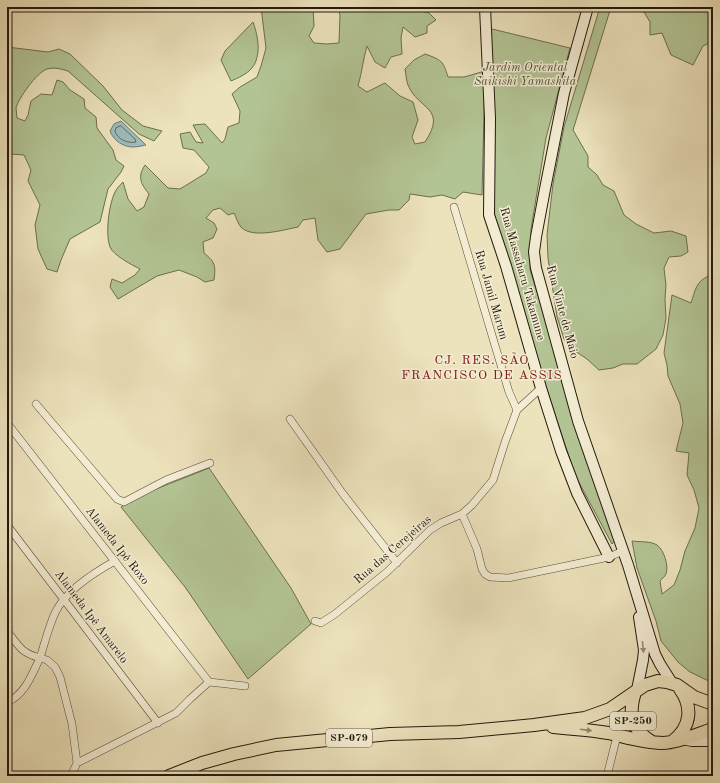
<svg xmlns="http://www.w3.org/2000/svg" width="720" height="783" font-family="'Old Standard TT',serif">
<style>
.green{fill:#b3c494;stroke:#6b6e50}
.water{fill:#9cbcba;stroke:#6c7b74}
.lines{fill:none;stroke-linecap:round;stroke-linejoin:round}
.shore{stroke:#606a63;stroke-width:1}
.street-casing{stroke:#554b38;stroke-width:8}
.secondary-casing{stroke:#23190c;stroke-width:12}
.highway-casing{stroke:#23190c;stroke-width:14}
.street{stroke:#f3ecd3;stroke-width:7}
.secondary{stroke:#f3ecd3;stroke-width:10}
.highway{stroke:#ece2bc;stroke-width:12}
.oneway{fill:#958d79}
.oneway2{fill:#92886d}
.labels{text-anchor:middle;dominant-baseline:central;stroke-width:3;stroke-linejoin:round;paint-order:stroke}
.shield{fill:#f3ecd3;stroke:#615848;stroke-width:1}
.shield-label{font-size:11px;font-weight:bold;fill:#23190c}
.park-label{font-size:12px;font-style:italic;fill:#4e4c35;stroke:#f3ecd3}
.street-label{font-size:12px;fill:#23190c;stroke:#f3ecd3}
.neighbourhood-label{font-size:13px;letter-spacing:1px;fill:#7a1f14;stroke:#f3ecd3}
</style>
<rect width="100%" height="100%" fill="#ece2bc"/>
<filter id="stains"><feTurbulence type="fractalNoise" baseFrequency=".005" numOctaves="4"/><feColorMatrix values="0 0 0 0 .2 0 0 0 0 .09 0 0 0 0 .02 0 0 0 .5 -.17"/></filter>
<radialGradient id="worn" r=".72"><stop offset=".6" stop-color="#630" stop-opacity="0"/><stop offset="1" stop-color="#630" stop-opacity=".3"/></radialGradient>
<!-- green -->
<path class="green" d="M261,7h52l1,19 -5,10 5,7 13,1 12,-1 1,-28 -2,-8h71l20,6 7,7 -9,6v7l-12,4 -12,-10 -2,11 1,16 -11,3 -6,11 -10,-6 -8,-16c-4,14 -5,26 -9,40l9,6 18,-9 15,13 13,6 5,18 -6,17 3,7 10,-2c23,-35 -7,-32 -17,-57 -2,-5 -2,-11 -3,-16l9,-9 11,-6c17,6 18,7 23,23h16l21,-6 -3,124 -19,-3 -8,7 -13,-4 -12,2 -20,-3 -1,6 -10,10h-10l-23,4 -26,35 -13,3 -9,-12 -3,-22 -12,2 -5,7c-15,3 -46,12 -57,0 -3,-3 -5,-10 -7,-14l-6,2 -8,-7 -7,2 -7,8 8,5 3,6 -4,9 -10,4 1,11c11,9 12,12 10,27l-9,2 -8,-5 -18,-7 -22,6 -39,23 -8,-12 2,-8 10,4 13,-8 5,-6c-8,-4 -27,-14 -30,-22 -5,-13 -1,-43 5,-55 2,-4 5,-7 8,-10l5,17 9,12 7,-4 5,-13c-8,-10 -12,-17 -4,-29l23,23 12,1 26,-16 3,-6 -15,-17 -11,-2 -3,-14 10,-2 6,10 7,1 -10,-18 12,-1 17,19 3,-4 3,-12 11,-4 1,-12 -8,-17 8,-7 17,-10 4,-11 5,-18z
M600,7h11l-38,123 15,26v11l9,8 6,10 11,6 10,24 12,9 18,9 17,-2 15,5 2,16 -7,4 -12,1 -5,11 2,17 -1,14 1,19 -3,17 -7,14 -19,15h-14l-10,4 -14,2 -12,-11 -15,-10 -8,-10 -7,-22 -9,-59 -1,-23 6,-51 11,-57z
M641,7h72v34l-10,5 -10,19 -22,-10 -9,-22 -12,2v-13z
M253,22c5,14 9,33 -1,46 -5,6 -14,10 -21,13l-10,-21 4,-9z
M488,28l82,20 -24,90 -15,91 -1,41 85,270 -3,4 -37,-69 -85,-260z
M7,47l41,5 11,-3 11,5 33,32 19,24 21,16 19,5 -8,10 -15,-7 -71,-63c-7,-2 -13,-4 -21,-2 -10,3 -29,30 -31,39 0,3 1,7 1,10l8,3 3,-6 3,-14 10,-7 11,1 5,-15 6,2 7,8 14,9 1,9 11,9 1,11 16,22 3,10 8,6 -3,6 -13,17 -8,33 -30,17 -9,21 -4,12 -10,-3 -9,-20 -3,-24 5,-20 -12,-24 3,-11 -7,-15 -13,-1 -4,-3z
M709,276l4,6v401l-23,-11 -12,-10 -17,-21 -5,-20 -19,-53 -5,-27c7,1 19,0 25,4 7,5 12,21 9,29 -1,3 -5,5 -6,7l2,13 12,-9 6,-15 5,-19 10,-23 4,-20 -5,-18 -7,-15 2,-22 -13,-2 7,-28 -3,-19 -12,-28 -1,-11 -3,-12 8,-58 19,8c4,-12 5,-22 18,-27z
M209,468l82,120 20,36 -63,55 -63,-92 -64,-80 25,-14z"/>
<!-- water -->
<path class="water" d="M121,121l25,24c-5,1 -9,2 -13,2 -10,0 -20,-7 -23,-16l4,-7z"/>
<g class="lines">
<!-- shore -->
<path class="shore" d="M121,126l14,13 1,3c-8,2 -19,-3 -21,-11l1,-3z"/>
<!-- street casing -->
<g class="street-casing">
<path id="street" d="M454,207l40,135 15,50 8,18
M36,404l81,95 7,3 42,-22 44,-17
M290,419l53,75 54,69
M7,423l202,259
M462,514l15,35 5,20 3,5 5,3 18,1 101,-21 14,-6
M7,525l151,198
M315,621l6,2 14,-9 52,-42 43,-42 11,-7 21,-9 10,-9 21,-25 12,-38 12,-32 24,-22
M7,631c12,15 14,22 33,27 -8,16 -15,37 -33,44
M77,763l99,-50 14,-14 19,-17 36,4
M71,776l6,-13 -5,-39 -12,-47 -5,-10 -8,-7 -7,-2c5,-16 9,-33 16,-47 11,-21 39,-39 59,-50
M607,776l10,-40"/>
</g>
<!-- secondary casing -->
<g class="secondary-casing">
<path id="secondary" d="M485,7l5,111 -1,97 17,51 35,122 20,63 16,42 32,64
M588,7l-24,86 -19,96 -9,48 -2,15 2,16 42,153 50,144 27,89 5,10 12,19
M637,690l6,-30 1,-10 -5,-33
M683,739l9,2h21"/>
</g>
<!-- highway casing -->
<g class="highway-casing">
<path id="highway" d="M635,692c-7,23 -4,37 17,50
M553,727c18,2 37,3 55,6 18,4 36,10 55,10 17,-1 34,-9 50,-14
M673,741c18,-14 20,-34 7,-52
M169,776l33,-13 32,-9 42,-9 114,-11 69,-2 75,-7 51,-7 25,-9 35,-24 13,-4 9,1 10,3 17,12 19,7"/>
</g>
<!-- street -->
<use href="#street" class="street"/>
<!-- secondary -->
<use href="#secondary" class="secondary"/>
<!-- highway -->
<use href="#highway" class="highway"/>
</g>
<!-- one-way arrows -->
<defs><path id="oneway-solid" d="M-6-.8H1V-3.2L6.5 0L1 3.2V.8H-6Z"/></defs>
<use class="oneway" href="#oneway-solid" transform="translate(643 647) rotate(84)"/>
<use class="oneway2" href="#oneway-solid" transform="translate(586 730) rotate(7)"/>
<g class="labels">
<!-- shield labels -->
<g class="shield">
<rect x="610" y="712" width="46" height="18" rx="3"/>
<rect x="326" y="729" width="46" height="18" rx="3"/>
</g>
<g class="shield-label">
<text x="633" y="721">SP-250</text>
<text x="349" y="738">SP-079</text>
</g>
<!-- park labels -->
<g class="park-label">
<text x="525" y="68">Jardim Oriental<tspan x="525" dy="14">Saikishi Yamashita</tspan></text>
</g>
<!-- street labels -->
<g class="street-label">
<text transform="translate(522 274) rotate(74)">Rua Massaharu Takamune</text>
<text transform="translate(491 295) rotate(74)">Rua Jamil Marum</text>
<text transform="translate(562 312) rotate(75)">Rua Vinte de Maio</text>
<text transform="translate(117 546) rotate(52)">Alameda Ipê Roxo</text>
<text transform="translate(393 550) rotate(-41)">Rua das Cerejeiras</text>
<text transform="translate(91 617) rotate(53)">Alameda Ipê Amarelo</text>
</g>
<!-- neighbourhood labels -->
<g class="neighbourhood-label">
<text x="482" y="360">CJ. RES. SÃO<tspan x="482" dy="15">FRANCISCO DE ASSIS</tspan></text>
</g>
</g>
<!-- margin -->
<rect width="720" height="783" fill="none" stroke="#ece2bc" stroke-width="24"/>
<rect x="8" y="8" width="704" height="767" fill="none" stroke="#23190c" stroke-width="2"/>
<rect x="12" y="12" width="696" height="759" fill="none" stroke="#23190c"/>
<rect width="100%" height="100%" filter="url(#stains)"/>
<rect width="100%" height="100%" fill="url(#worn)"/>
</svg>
